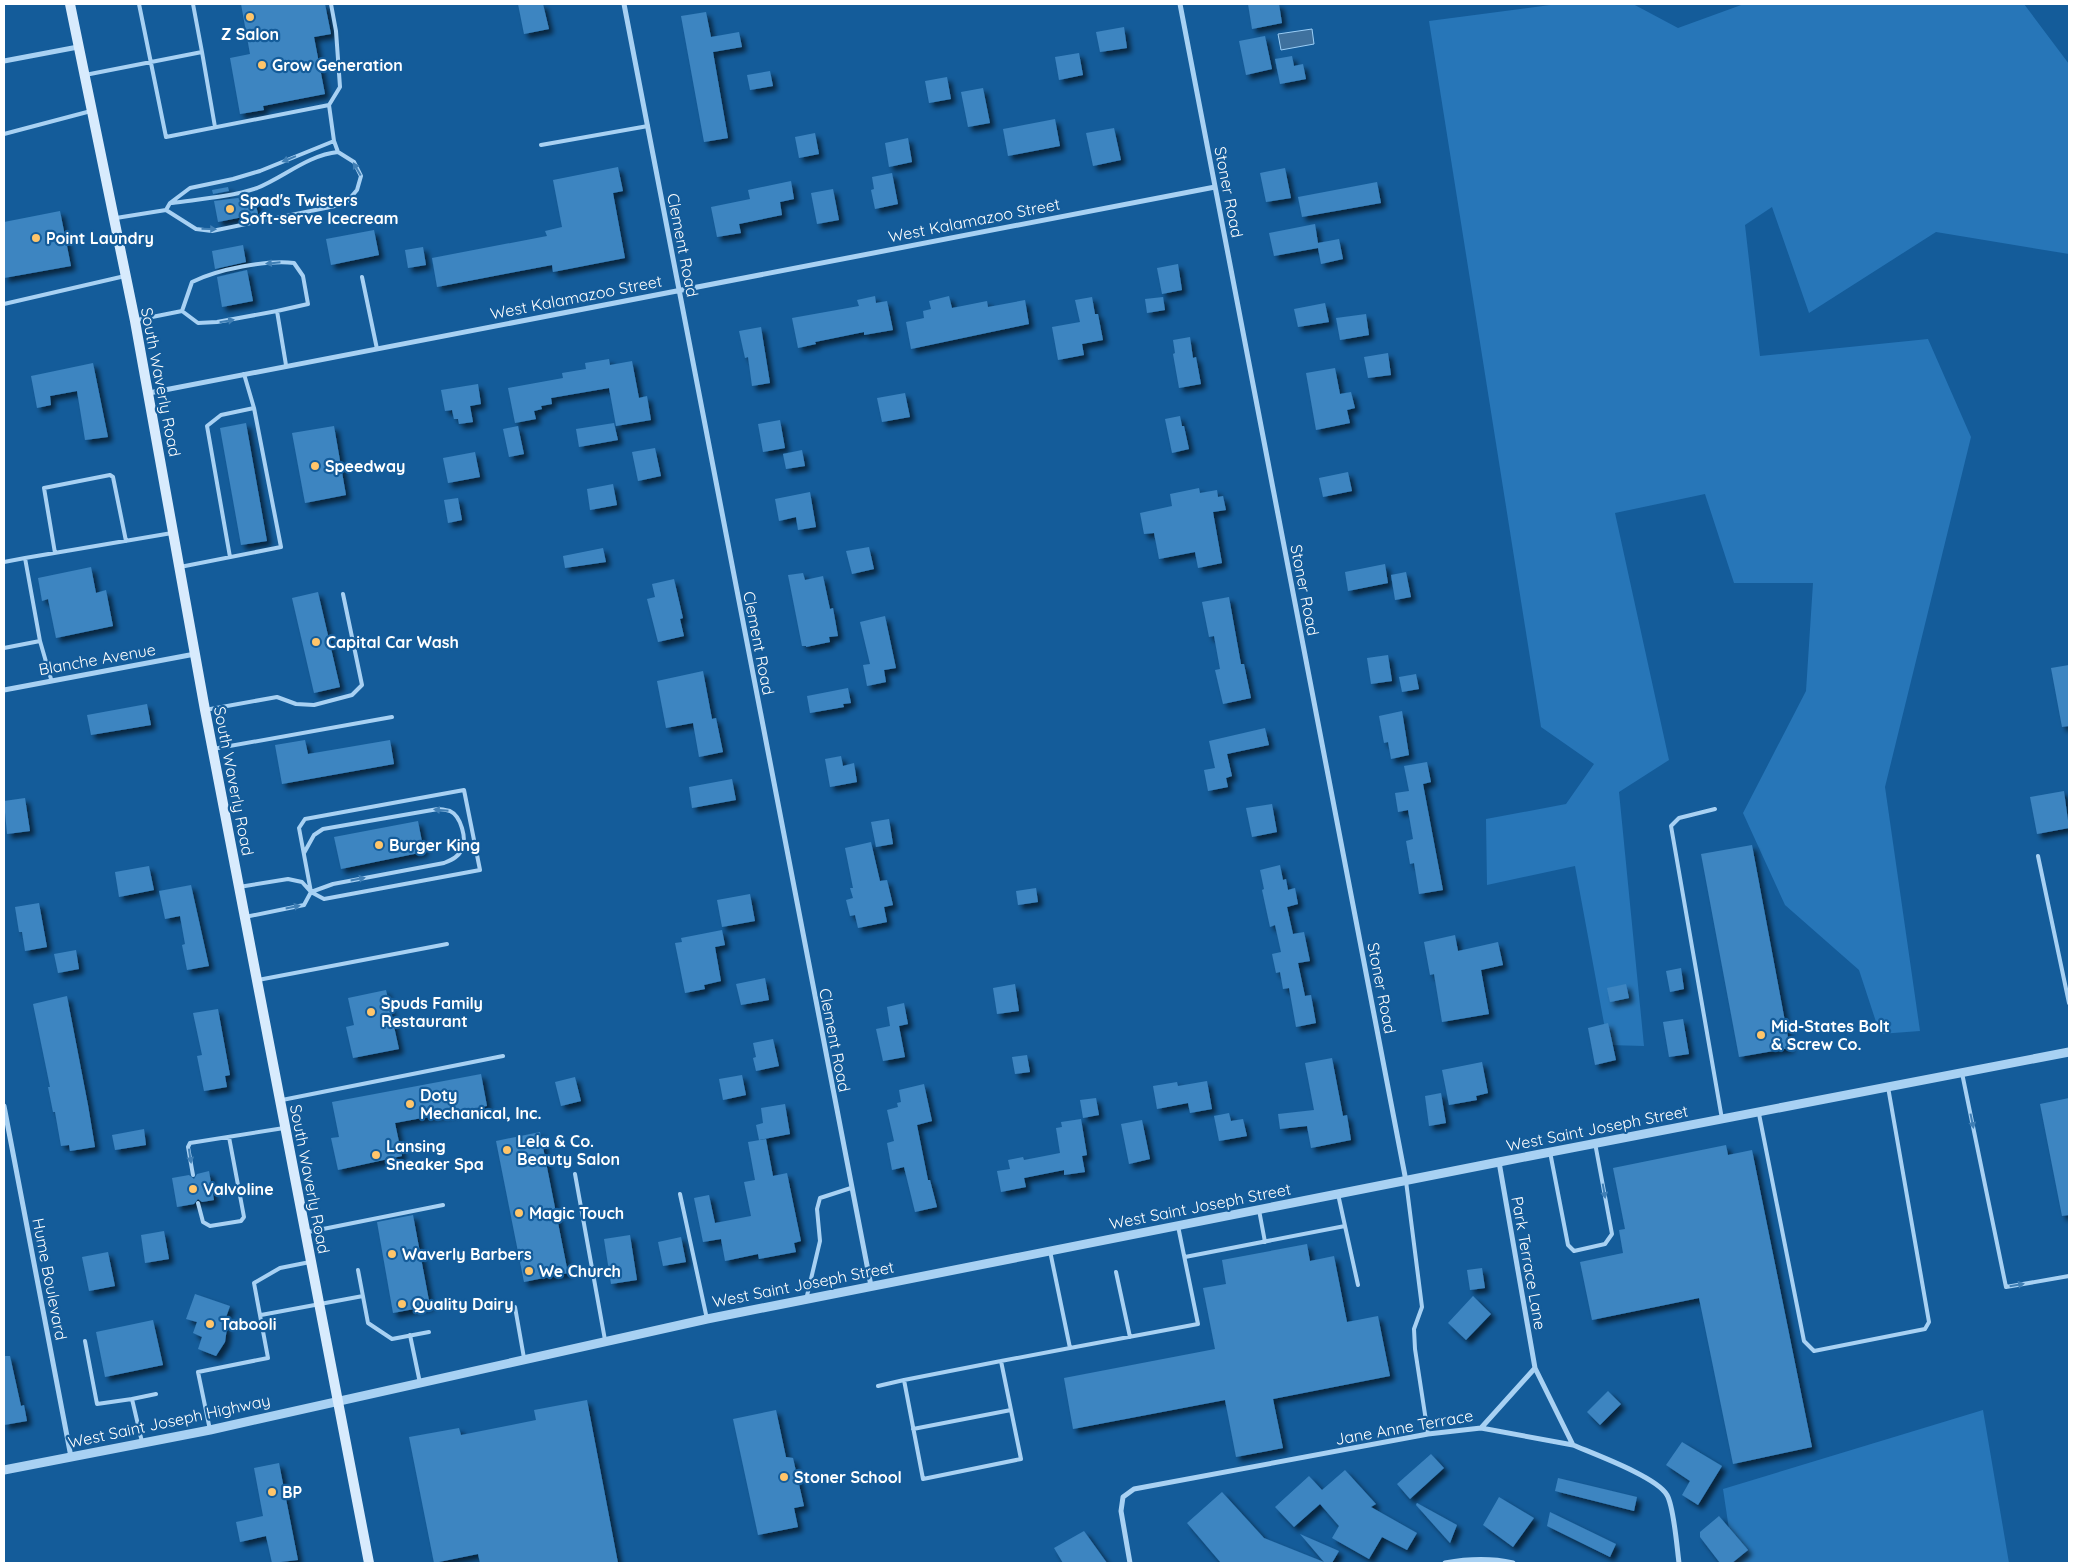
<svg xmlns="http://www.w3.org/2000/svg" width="2073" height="1567" font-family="Quicksand,sans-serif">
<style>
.green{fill:#2776b8}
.water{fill:#3f719e;stroke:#9bcef6}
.building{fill:#3d85c1;filter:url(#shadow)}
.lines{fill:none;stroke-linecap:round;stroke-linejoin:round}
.service{stroke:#a8d1f3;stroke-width:4}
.minor{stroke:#a8d1f3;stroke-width:5}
.tertiary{stroke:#a8d1f3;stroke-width:9}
.secondary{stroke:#d8ebfd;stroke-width:10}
.oneway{fill:#407fb5}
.poi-dot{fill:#ffc56a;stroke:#145c9a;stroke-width:2}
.labels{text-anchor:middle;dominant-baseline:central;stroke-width:4.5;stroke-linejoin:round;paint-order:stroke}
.poi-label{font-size:16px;font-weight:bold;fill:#fff;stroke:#145c9a;text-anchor:start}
.street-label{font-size:16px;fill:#fff;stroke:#145c9a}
</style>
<defs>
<filter id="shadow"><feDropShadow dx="4.5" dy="4.5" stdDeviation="2.5" flood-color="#0009"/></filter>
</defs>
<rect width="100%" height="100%" fill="#145c9a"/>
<!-- green -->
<path class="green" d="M1558,4h75l45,24 66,-24h280l45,60v190l-133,-22 -127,81 -37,-106 -27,18 15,131 168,-17 43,98 -86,350 35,244 -40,3 -21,-64 -74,-65 -42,-92 63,-122 7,-108h-79l-29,-89 -90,19 54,247 -50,32 25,254 -36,-1 -33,-179 -88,19 -1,-66 80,-15 28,-40 -53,-37 -112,-706z
M1983,1410l26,153h-275l-11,-74z"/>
<!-- water -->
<path class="water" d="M1312,29l2,15 -33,6 -3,-16z"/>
<!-- building -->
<path class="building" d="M241,4h84l6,30 -17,3 11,57 -62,12 1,4 -24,4 -10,-56 20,-4z
M518,4h25l6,25 -25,5z
M1248,4h31l3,19 -30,6z
M706,12l5,25 28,-5 3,15 -29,5 15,86 -24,4 -23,-126z
M1124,27l3,21 -27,4 -4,-20z
M1265,36l7,33 -26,6 -7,-34z
M1079,53l4,22 -24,5 -4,-23z
M1292,56l2,10 9,-2 3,15 -26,5 -5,-25z
M770,71l3,15 -23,4 -3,-15z
M947,77l4,22 -22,4 -4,-22z
M983,88l7,35 -22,4 -7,-35z
M1055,119l5,27 -52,10 -5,-27z
M1114,128l7,32 -28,6 -7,-33z
M815,133l4,21 -20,4 -4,-21z
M908,138l4,24 -23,5 -4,-24z
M618,167l5,24 -10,2 12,65 -72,14 -1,-7 -115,22 -5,-29 115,-22 -2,-5 17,-4 -9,-47z
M1285,168l6,30 -25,4 -6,-29z
M892,173l6,31 -23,5 -4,-19 3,-1 -2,-12z
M791,181l3,18 -14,3 2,13 -43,9 2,9 -24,4 -6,-30 39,-8 -2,-9z
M1377,182l4,21 -79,14 -4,-20z
M228,187l1,4 -16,3 -1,-4z
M833,189l6,31 -22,4 -6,-31z
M254,196l4,18 -40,8 -4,-21z
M60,211l11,55 -67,12v-56z
M1315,224l3,19 21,-4 4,20 -22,5 -3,-16 -44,8 -5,-23z
M374,230l5,25 -48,10 -5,-26z
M243,245l3,17 -31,7 -3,-18z
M423,247l3,18 -18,3 -3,-18z
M1178,264l4,26 -20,4 -5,-26z
M247,270l6,31 -31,6 -5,-30z
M875,296l1,7 11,-2 6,29 -29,5v-3l-49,10 1,2 -18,4 -6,-30 67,-12 -2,-6z
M949,296l3,12 35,-7 1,6 37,-7 4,24 -118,25 -5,-27 18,-4 -1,-7 8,-2 -2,-8z
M1092,297l3,17h3l5,26 -21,4 2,11 -26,5 -6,-33 28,-5 -5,-22z
M1163,297l2,13 -18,3 -2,-14z
M1325,303l4,19 -31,5 -4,-18z
M1366,314l3,21 -29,5 -4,-22z
M761,327l9,56 -18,3 -4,-29 -3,1 -6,-27z
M1190,337l3,21 3,-1 5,27 -22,4 -6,-34 2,-1 -2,-13z
M1388,353l3,22 -23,3 -4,-21z
M609,359l1,6 22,-4 7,37 8,-2 4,24 -35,6 -7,-38 -58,10 1,6 -11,2 1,3 -8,2 2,8 -21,4 -7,-35 55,-10 -1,-5 24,-4 -1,-6z
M93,363l15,74 -23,3 -8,-49 -27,5 1,9 -14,3 -6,-32z
M1335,368l5,26 11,-2 4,16 -8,2 3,13 -34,7 -10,-57z
M478,384l3,20 -11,2 3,16 -14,2 -1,-5h-4l-2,-9 -7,1 -4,-21z
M905,393l5,24 -28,5 -5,-24z
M1180,416l2,10h2l5,23 -17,4 -7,-34z
M780,420l5,28 -22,4 -5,-28z
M246,423l21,118 -26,4 -21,-117z
M614,423l4,17 -39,7 -3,-18z
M334,426l12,69 -41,8 -13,-70z
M518,426l6,28 -15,3 -6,-28z
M655,448l6,28 -23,5 -6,-29z
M802,450l3,16 -19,3 -3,-15z
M475,452l5,25 -32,6 -5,-25z
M1348,472l4,19 -29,6 -4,-19z
M613,484l4,21 -27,5 -3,-21z
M1199,488l1,5 17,-3 1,7 5,-1 3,14 -13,2 9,51 -24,5 -3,-16 -36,7 -5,-26 -10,1 -4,-21 32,-7 -2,-12z
M810,492l6,35 -18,3 -2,-13 -17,4 -4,-22z
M458,498l4,22 -14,3 -4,-23z
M869,547l5,22 -22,5 -6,-23z
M603,548l3,14 -41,6 -2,-12z
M1385,564l3,19 -40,8 -3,-19z
M91,567l5,26 10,-3 7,36 -57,12 -8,-39 -6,2 -4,-23z
M1406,572l5,25 -16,3 -4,-25z
M803,573l2,7 18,-4 7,33 3,-1 5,28 -9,1 1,5 -24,5v-1h-4l-14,-71z
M674,579l9,39 -3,1 4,17 -26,6 -11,-43 8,-2 -3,-13z
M318,592l22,95 -26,6 -22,-95z
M1229,597l12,67h3l7,34 -28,6 -8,-34 5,-1 -6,-33 -5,1 -7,-35z
M885,616l11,52 -12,2 2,12 -19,4 -4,-21 7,-1 -10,-42z
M1388,655l4,26 -21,3 -4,-26z
M2069,665v61l-7,1 -11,-59z
M703,671l9,48 4,-1 7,34 -24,5 -6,-34 -27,5 -9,-47z
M1416,674l3,15 -17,3 -3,-15z
M848,688l3,15 -8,1 1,3 -34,6 -3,-17z
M147,704l4,21 -60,10 -4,-20z
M1402,711l7,44 -18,4 -3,-17 -4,1 -5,-27z
M1265,728l4,17 -42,9 5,22 -6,2 2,9 -20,4 -4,-21 11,-2 -6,-27z
M305,740l3,14 82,-14 4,24 -112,20 -7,-39z
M841,756l2,10 11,-3 3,19 -27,5 -5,-28z
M1427,762l4,20 -8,2 20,106 -24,4 -5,-31 -4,1 -4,-23 7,-2 -5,-29 -10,2 -3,-19 14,-2 -5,-25z
M732,779l4,21 -44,8 -3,-21z
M2064,791l5,37 -32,6 -7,-37z
M25,798l5,33 -23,3 -3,-33z
M1272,804l5,28 -25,5 -6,-29z
M889,819l4,25 -17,3 -5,-25z
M418,821l6,31 -83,17 -7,-32z
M871,842l9,39 7,-1 6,25 -9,2 3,15 -29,6 -3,-13 -5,1 -4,-16 7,-2 -3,-10h3l-8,-40z
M1752,845l38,203 -51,9 -38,-203z
M1280,865l3,15 3,-1 2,11 7,-2 3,16 -11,3 6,27 11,-2 6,29 -12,2 7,33 6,-1 5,28 -20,4 -7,-39 -6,1 -3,-17 -4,1 -4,-19 9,-2 -6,-27 -5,2 -8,-37 2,-1 -4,-19z
M149,866l5,24 -35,7 -4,-25z
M191,885l18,81 -22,4 -5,-25 3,-1 -5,-28 -15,3 -6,-28z
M1036,888l2,14 -20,3 -2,-14z
M750,894l5,27 -33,6 -5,-27z
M39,903l8,44 -22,4 -3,-19h-3l-4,-25z
M722,930l3,15 -10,2 6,34 -17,4 1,4 -20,4 -10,-50 7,-1 -1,-4z
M1455,935l3,16 40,-9 5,23 -22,5 8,44 -47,8 -8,-48 -4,1 -6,-33z
M76,950l3,19 -21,4 -4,-19z
M1681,968l3,21 -14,3 -4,-21z
M765,978l4,22 -28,5 -5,-21z
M1015,984l4,27 -22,3 -4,-26z
M1626,984l3,14 -19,4 -3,-14z
M386,990l13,59 -46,9 -7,-31 8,-2 -6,-27z
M67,996l21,109 7,42 -25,4 -1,-6 -8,1 -6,-34h-2l-5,-25h2l-17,-83z
M904,1003l4,21 -9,2 6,31 -22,4 -7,-32 14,-3 -3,-19z
M218,1009l12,66 -5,1 2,11 -23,4 -7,-35 5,-1 -9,-42z
M1683,1019l6,35 -20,3 -6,-35z
M1608,1023l8,37 -21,5 -7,-37z
M773,1039l6,27 -23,5 -3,-13 3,-1 -3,-14z
M1027,1055l3,17 -15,2 -3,-17z
M1332,1058l11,58 4,-1 4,25 -40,8 -4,-22 -27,3 -2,-15 36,-4 -9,-47z
M1482,1062l6,31 -12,3 1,4 -28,5 -7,-35z
M481,1074l6,32 -92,17 7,33 -64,14 -7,-32 8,-1 -7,-35z
M742,1075l4,20 -23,5 -4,-21z
M575,1077l6,24 -20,5 -6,-24z
M1207,1081l5,28 -22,4 -2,-10 -31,6 -4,-23 24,-4 1,4z
M924,1084l8,37 -15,4 11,55h2l7,27 -22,5 -11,-45 -12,3 -5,-27 7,-2 -7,-31 11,-3 -1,-4 4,-1 -2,-12z
M1441,1093l5,30 -17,3 -4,-30z
M1096,1098l3,17 -16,3 -3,-18z
M2069,1098v117l-7,1 -22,-112z
M785,1104l5,30 -31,6 -3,-15 7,-2 -2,-15z
M1229,1113l2,8 12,-2 4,17 -28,5 -5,-25z
M1081,1119l6,36 -5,1 3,16 -21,3v-5l-40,8 2,9 -25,5 -4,-21 13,-2 -2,-9 15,-3 1,3 36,-7 -4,-25 6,-1 -1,-5z
M1142,1120l8,39 -21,5 -8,-40z
M144,1129l2,16 -31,5 -3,-15z
M540,1132l28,141 -44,9 -28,-141z
M766,1139l7,37 14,-3 14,68 -7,2 2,9 -37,7 -1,-5 -33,7 -4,-22 -18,3 -9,-44 15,-3 6,28 36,-7 -7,-34 11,-2 -7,-38z
M1726,1145l2,10 24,-5 60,297 -79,17 -34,-166 -107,22 -12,-58 43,-9 -4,-23 6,-1 -12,-61z
M209,1171l5,29 -12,2 -4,-3 -4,5 -17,3 -5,-29 17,-3 5,4 3,-5z
M413,1215l17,91 -37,7 -16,-91z
M164,1231l5,28 -24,4 -4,-28z
M630,1235l7,45 -26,4 -7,-45z
M681,1237l5,25 -23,4 -5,-24z
M1307,1244l3,17 24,-5 13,66 31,-6 12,60 -117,23 10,49 -47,9 -11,-57 -152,29 -9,-51 151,-29 -12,-61 23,-4 -4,-24z
M108,1252l7,34 -26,5 -7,-34z
M1482,1268l3,20 -15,2 -3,-20z
M195,1294l35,12 -7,20 4,2 -2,14 -9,14 -18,-7 4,-12 -9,-4 4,-11 -11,-3z
M1473,1296l18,18 -25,26 -18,-17z
M153,1320l10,45 -58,12 -9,-45z
M4,1356h6l11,50 3,-1 3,16 -23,4z
M1608,1391l13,13 -21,21 -13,-13z
M587,1400l31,163h-138l-2,-9 -44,9 -25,-126 50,-9 2,7 75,-15 -2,-10z
M776,1410l10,47 7,1 11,48 -10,2 4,19 -40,8 -25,-116z
M1682,1442l40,24 -24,39 -16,-10 8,-14 -24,-16z
M1431,1454l13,14 -34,31 -13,-15z
M279,1463l19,97 -26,3 -6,-27 -26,6 -4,-20 27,-6 -9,-48z
M1345,1470l31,34 -5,3 46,26 -10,17 -25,-13 -13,22 -37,-21 7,-12 -19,-22 -26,23 -19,-20 34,-31 13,14z
M1558,1478l79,19 -3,14 -79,-20z
M1222,1492l42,46 60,24 -24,-28 39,17 -7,12h-111l-34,-40z
M1499,1497l35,21 -21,29 -30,-22z
M1417,1503l40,22 -7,18 -34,-38z
M1550,1512l66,32 -6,13 -63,-31z
M1719,1516l29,34 -16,13h-12l-20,-26v-5z
M1084,1531l23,32h-44l-9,-15z"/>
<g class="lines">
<!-- service -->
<path class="service" d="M202,52l13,75
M85,75l117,-23 -9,-48
M329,105l11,-18 -4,-56 -5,-27
M4,134l87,-23
M541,145l107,-19
M172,203c28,-4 58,-6 85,-15 27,-11 51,-33 81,-36
M166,210l4,-7 20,-15 43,-9 27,-8 74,-30
M116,218l50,-8 30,19 16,2 133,-27 12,-14 4,-14 -7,-14 -16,-10 -4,-11 -5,-36 -163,32 -27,-133
M362,277l15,72
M4,304l121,-28
M182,311l10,-29c26,-13 74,-22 102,-19l9,13 5,28 -31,7 9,54
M137,320l45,-9 16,12 19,-1 60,-11
M55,553l-11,-65 66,-13 3,2 13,64
M230,557l-23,-131 14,-11 33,-7
M4,562l21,-4
M180,567l101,-20 -27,-139 -10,-34
M4,648l36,-7
M51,679l-11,-38 -15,-83 147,-25
M205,710l72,-13 19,7 18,1 38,-10 10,-10 -19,-91
M213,749l179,-32
M464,790l16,80 -156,29 -13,-7 -12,-64 6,-9z
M1715,809l-36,9 -8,8 51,293
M304,853l10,-18 9,-6 115,-20c3,0 8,1 12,2 11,5 17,28 12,38 -3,8 -11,11 -18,14l-111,21 -22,8
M2038,856l31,147
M239,887l49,-8 14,3 9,10 -7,13 -59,12
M258,980l189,-36
M1962,1073l44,214 63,-11
M282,1100l221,-44
M1759,1114l45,227 10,10 111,-22 4,-7 -41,-235
M1550,1152l18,93 6,6 31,-7 7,-10 -17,-91
M575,1174l30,166
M193,1175l-5,-28 2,-4 94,-15
M1406,1181l16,126 -8,22 1,20 13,85
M680,1194l27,125
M1338,1194l7,32
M198,1203l5,19 7,4 31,-5 3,-4 -15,-80
M1259,1210l6,32
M308,1232l135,-27
M1050,1251l20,97 128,-24 -20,-98
M1185,1257l160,-31 13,59
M358,1270l10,53 24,16 37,-7
M1116,1272l14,65
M806,1300l14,-59 -3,-32 3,-11 31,-10
M515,1307l9,51
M261,1315l102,-19
M410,1335l10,48
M85,1341l12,63 35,-5 10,43
M1001,1361l-97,19 19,99 98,-20 -20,-98 69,-13
M878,1386l26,-6
M132,1399l24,-5
M913,1429l98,-19
M210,1430l-12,-58 70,-14 -14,-75 26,-15 30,-6"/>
<!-- minor -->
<path class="minor" d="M624,4l247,1282
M1180,4l226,1177
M4,61l74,-14
M149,393l1066,-206
M4,690l191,-36
M4,1106l67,351
M1499,1162l36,206 38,77c21,9 84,32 94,50 7,12 10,53 12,68
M1481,1428l92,17
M1130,1563l-9,-52 2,-14 11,-8 294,-55 53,-6 54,-60
M1445,1563c22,-4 46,-5 68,0"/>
<!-- tertiary -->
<path class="tertiary" d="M4,1470l206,-40 497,-111 792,-157 570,-110"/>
<!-- secondary -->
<path class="secondary" d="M70,4l65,317 70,389 164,853"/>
</g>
<!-- one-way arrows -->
<defs><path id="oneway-solid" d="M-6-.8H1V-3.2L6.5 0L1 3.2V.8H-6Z" transform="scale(1.25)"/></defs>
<g class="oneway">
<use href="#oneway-solid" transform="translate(289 159) rotate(158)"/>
<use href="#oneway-solid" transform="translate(357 169) rotate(-120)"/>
<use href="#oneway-solid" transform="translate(209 229) rotate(1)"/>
<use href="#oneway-solid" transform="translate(273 263) rotate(174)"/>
<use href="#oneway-solid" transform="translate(227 321) rotate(-10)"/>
<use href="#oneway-solid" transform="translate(441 810) rotate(-175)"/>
<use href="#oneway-solid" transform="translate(358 879) rotate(-11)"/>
<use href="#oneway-solid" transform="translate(293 907) rotate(-12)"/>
<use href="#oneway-solid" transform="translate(1972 1121) rotate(78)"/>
<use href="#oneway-solid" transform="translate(190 1156) rotate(81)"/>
<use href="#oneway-solid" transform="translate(1604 1191) rotate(80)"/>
<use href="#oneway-solid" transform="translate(2017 1285) rotate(-10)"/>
</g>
<!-- markers -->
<g class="poi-dot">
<circle cx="250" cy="17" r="5"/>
<circle cx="262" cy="65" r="5"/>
<circle cx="230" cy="209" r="5"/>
<circle cx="36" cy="238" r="5"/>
<circle cx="315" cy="466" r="5"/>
<circle cx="316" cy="642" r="5"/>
<circle cx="379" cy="845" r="5"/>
<circle cx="371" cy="1012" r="5"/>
<circle cx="1761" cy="1035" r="5"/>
<circle cx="410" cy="1104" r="5"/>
<circle cx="507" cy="1150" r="5"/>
<circle cx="376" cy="1155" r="5"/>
<circle cx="193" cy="1189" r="5"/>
<circle cx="519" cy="1213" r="5"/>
<circle cx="392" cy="1254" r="5"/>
<circle cx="529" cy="1271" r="5"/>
<circle cx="402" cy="1304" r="5"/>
<circle cx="210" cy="1324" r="5"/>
<circle cx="784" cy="1477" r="5"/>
<circle cx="272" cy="1492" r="5"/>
</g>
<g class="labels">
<!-- poi labels -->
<g class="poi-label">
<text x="250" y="34" text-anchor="middle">Z Salon</text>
<text x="272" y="65">Grow Generation</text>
<text x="240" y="200">Spad's Twisters<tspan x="240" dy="18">Soft-serve Icecream</tspan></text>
<text x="46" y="238">Point Laundry</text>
<text x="325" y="466">Speedway</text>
<text x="326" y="642">Capital Car Wash</text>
<text x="389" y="845">Burger King</text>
<text x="381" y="1003">Spuds Family<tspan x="381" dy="18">Restaurant</tspan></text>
<text x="1771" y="1026">Mid-States Bolt<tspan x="1771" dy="18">&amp; Screw Co.</tspan></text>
<text x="420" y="1095">Doty<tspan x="420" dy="18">Mechanical, Inc.</tspan></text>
<text x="517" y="1141">Lela &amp; Co.<tspan x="517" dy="18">Beauty Salon</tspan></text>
<text x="386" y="1146">Lansing<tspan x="386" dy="18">Sneaker Spa</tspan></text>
<text x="203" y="1189">Valvoline</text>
<text x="529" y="1213">Magic Touch</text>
<text x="402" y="1254">Waverly Barbers</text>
<text x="539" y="1271">We Church</text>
<text x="412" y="1304">Quality Dairy</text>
<text x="220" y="1324">Tabooli</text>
<text x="794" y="1477">Stoner School</text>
<text x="282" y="1492">BP</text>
</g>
<!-- street labels -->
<g class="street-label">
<text transform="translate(1229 192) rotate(79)">Stoner Road</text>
<text transform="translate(974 220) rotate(-11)">West Kalamazoo Street</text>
<text transform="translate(683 245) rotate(79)">Clement Road</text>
<text transform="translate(576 297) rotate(-11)">West Kalamazoo Street</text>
<text transform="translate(161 382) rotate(79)">South Waverly Road</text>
<text transform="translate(1305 590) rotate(79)">Stoner Road</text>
<text transform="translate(759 643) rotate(79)">Clement Road</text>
<text transform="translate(97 659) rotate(-10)">Blanche Avenue</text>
<text transform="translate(234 781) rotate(79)">South Waverly Road</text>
<text transform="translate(1382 988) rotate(79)">Stoner Road</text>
<text transform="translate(835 1040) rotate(79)">Clement Road</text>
<text transform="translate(1597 1128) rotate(-11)">West Saint Joseph Street</text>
<text transform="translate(310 1179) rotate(79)">South Waverly Road</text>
<text transform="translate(1200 1206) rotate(-11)">West Saint Joseph Street</text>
<text transform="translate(1529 1263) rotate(80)">Park Terrace Lane</text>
<text transform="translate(50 1279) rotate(79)">Hume Boulevard</text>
<text transform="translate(803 1284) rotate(-11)">West Saint Joseph Street</text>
<text transform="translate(169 1421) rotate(-12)">West Saint Joseph Highway</text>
<text transform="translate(1404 1427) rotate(-10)">Jane Anne Terrace</text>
</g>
</g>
<!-- border -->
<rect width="2073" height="1567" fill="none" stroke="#ffffff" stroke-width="10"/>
</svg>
